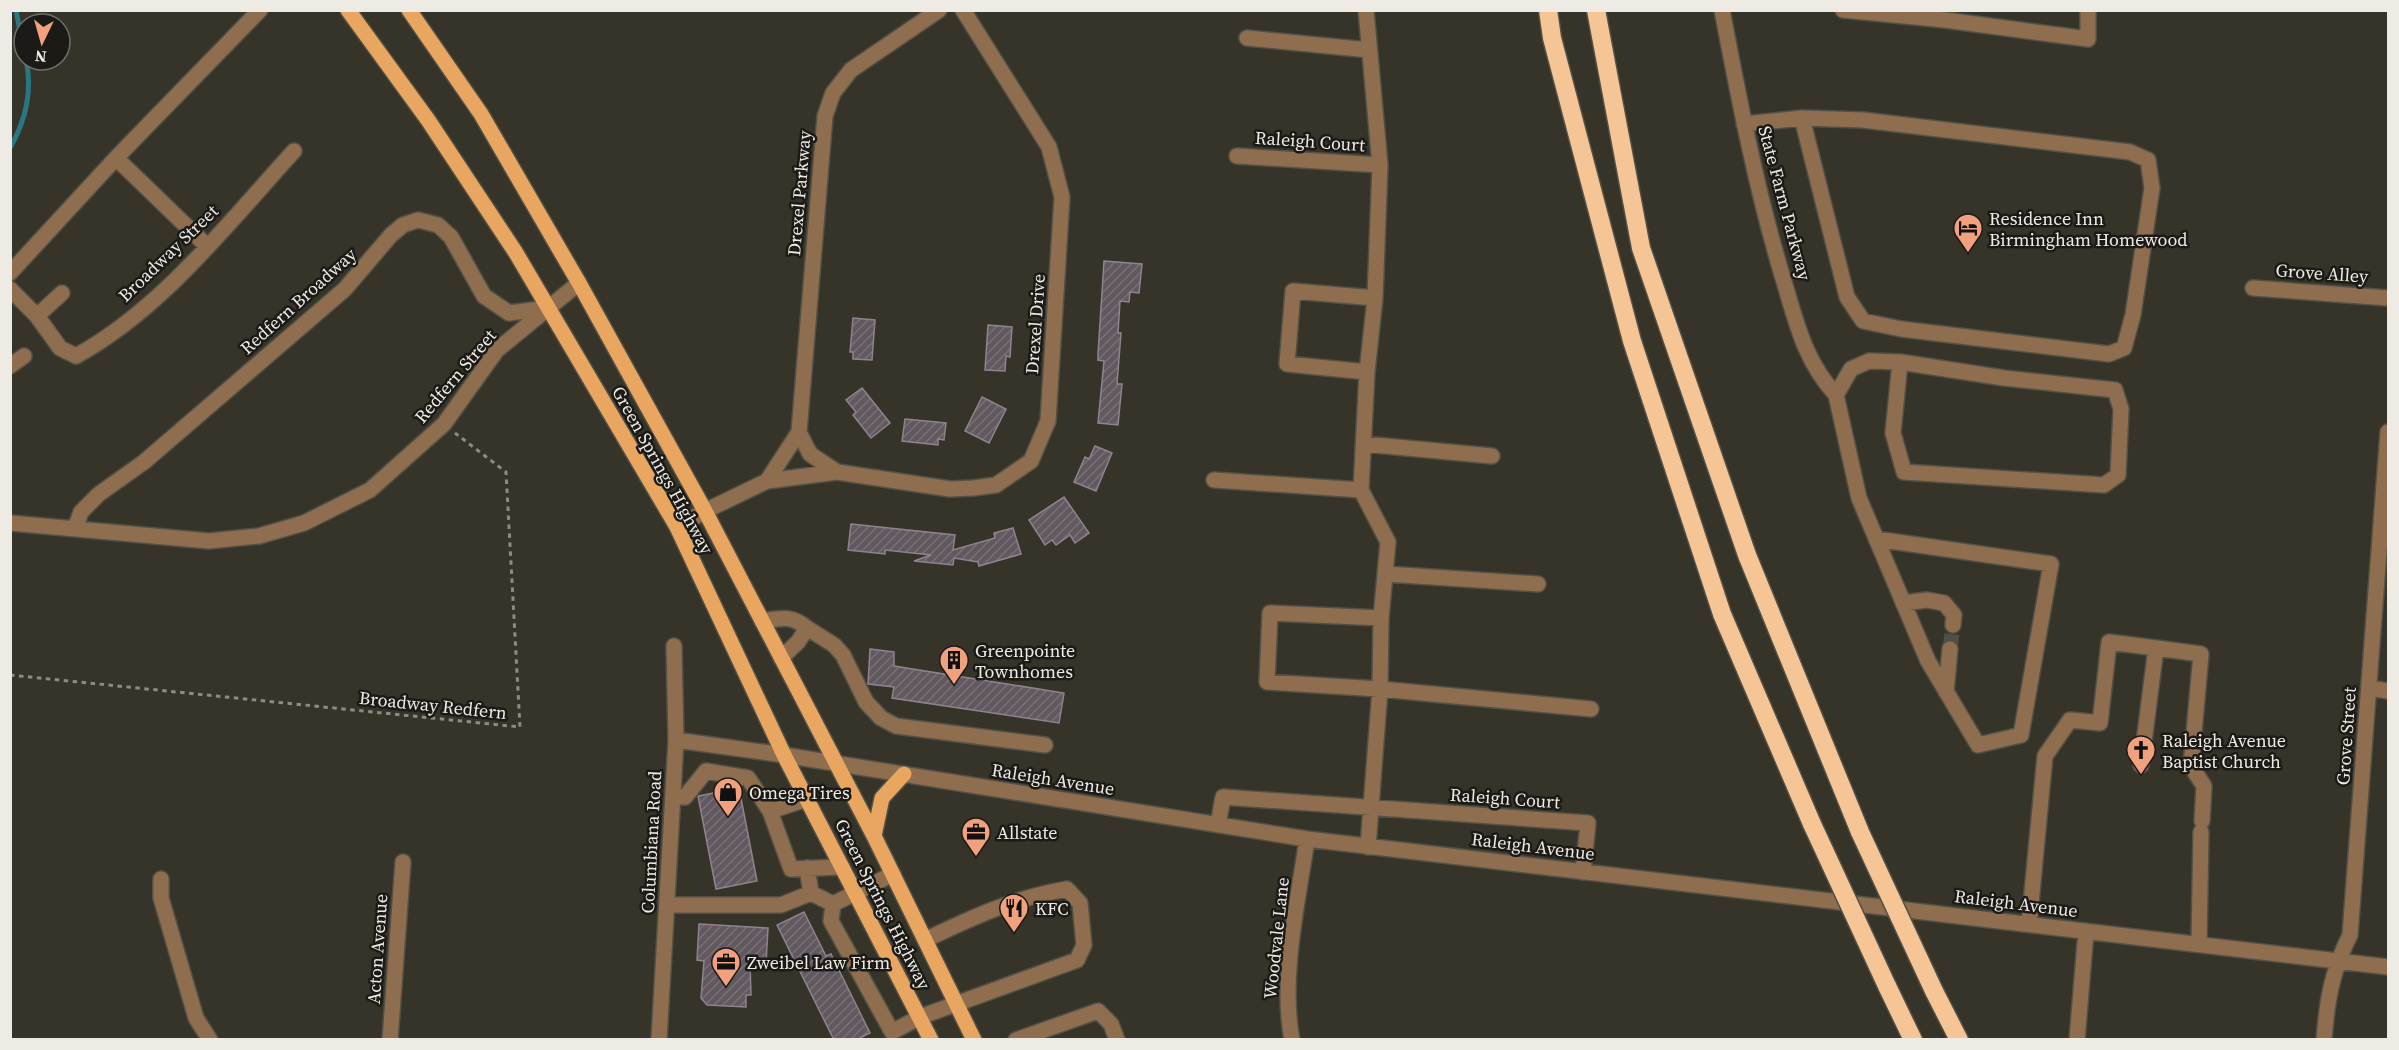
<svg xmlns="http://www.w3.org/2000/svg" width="2399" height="1050" font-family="'Source Serif 4',serif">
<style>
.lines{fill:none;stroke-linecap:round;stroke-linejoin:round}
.stream{stroke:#287782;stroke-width:5}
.building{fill:url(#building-hatch);stroke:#8f848d;stroke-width:1.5}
.minor-tunnel{stroke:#514f44;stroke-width:15;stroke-dasharray:15 8;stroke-linecap:butt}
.minor-casing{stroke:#535046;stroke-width:18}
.major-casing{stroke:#535046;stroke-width:18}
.highway-casing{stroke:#535046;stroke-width:21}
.path{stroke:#8e8b82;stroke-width:3;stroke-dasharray:4.5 4.5;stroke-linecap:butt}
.minor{stroke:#8e6e4e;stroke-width:15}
.major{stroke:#e9a661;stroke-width:15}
.highway{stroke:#f5c596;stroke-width:18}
.highway-bridge-casing{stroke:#535046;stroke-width:21;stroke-linecap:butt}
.highway-bridge{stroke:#f5c596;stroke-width:18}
.labels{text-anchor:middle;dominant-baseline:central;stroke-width:5;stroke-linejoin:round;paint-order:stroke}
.street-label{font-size:18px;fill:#edebe4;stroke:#1c1a16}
.poi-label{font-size:18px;fill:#edebe4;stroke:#1c1a16;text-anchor:start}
</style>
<defs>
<pattern id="building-hatch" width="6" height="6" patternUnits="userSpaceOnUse" patternTransform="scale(1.5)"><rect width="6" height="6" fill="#625860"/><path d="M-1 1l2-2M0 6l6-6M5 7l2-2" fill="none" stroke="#797077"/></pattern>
</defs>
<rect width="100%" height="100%" fill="#363328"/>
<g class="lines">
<!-- stream -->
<path class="stream" d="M16,10l8,43
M10,148c16,-28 23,-56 16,-88"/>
</g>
<!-- building -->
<path class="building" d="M1104,261l38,3 -3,29 -9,-1 -1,10 -9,-1 -2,32h3l-4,51h5l-4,41 -20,-2 6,-62 -6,-1v-6z
M853,318l22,2 -3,40 -19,-1v-7h-3z
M988,325l24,2 -2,30 -4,-1 -1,15 -20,-1z
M862,388l28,35 -19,15 -18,-23 3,-3 -10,-12z
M982,397l24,12 -17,34 -24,-12z
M905,419l41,4 -2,17 -6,-1v6l-36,-4z
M1095,446l17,7 -16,38 -22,-9 11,-25 4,2z
M1064,497l25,36 -14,10 -5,-8 -14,10 -4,-5 -7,5 -16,-25z
M851,524l104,11 -2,15 42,-12 -1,-5 19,-5 8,26 -42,12 -1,-4 -24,-4 -1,7 -39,-4 17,-6 -46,-5v4l-37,-4z
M870,649l24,3v14l170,27 -5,30 -167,-25 2,-11 -26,-3z
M739,788l18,93 -41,8 -18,-93z
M804,912l22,44 5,-2 39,79 -14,7h-22l-57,-115z
M699,924l69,4 -2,36 -16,-1 1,32h-5v12l-39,-2 -6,-7 3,-37 -7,-1z"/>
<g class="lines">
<!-- minor-tunnel -->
<path class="minor-tunnel" d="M1950,649l3,-24"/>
<!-- minor casing -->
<g class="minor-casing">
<path id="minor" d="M939,10l-88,60 -18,23 -8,23 -26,316 11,22 27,18 113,17 23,-1 23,-3 35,-24 17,-40 14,-224 -13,-50 -86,-137
M1722,10c17,89 34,178 60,265 14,45 21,84 54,120
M1843,10l102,10 143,19v-29
M1247,38l122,12
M1744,124l58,-6 61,2 267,32 18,8 4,28 -19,127 -9,33 -15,6 -208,-25 -38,-8 -16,-24 -45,-179
M1237,156l143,9
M116,158l91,88
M10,273l106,-115 144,-148
M2253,288l135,10
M10,289l27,27 23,32 16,8c86,-47 153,-134 218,-205
M37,316l25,-23
M10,366l14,-10
M1367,372l-80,-8 6,-73 82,7
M1364,444l128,12
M1214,480l147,10 27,52 -7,76 -1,71 -12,158
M767,481l70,-9
M1361,490l6,-118 8,-74 5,-133 -14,-155
M10,523l199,18 50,-5 45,-13 66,-33 74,-66 53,-74 82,-67
M677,527l28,-16 62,-30 32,-49
M75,529l6,-17 18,-18 45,-32 201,-173 46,-54 12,-10 15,-5 20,5 13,12 33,59 25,17 39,-5
M1876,539l175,25 -30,171 -43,10 -50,-84 -69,-163 -23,-103 15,-26 18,-8 31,1 -7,71 11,39 200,13 14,-10 3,-66 -6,-19 -111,-12 -104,-16
M1386,574l152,10
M1903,603l24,-3 17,3 10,12 -1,10
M1381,618l-111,-5 -3,69 113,7 211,20
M762,621c19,-3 30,-6 45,7l-9,14 -17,16
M807,628l27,17 9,10 23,47 15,16 15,8 149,19
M2156,648l45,6 -10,112 13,20 -2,35
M2369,688l19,3
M1946,692l4,-43
M676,740l108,15 523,84 1081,128
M673,797h12l21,-26 42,7 22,33
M807,799l-37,12 21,58 51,-2
M1218,825l5,-28 365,26 -5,49
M807,868l4,25 22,11 60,-30
M161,879v19l35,120 14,22
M833,904l-2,17 61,111 28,-15 157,-57 7,-15 -4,-42 -13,-14c-53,9 -94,28 -142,51
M667,905h114l30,-12
M2029,924l16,-168 25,-36 30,3 9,-81 47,6 -15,117
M2199,944l2,-112
M390,1040l13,-178
M659,1040l17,-300 -2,-94
M1016,1040l82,-29 13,13 6,16
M1292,1040c-12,-63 6,-138 15,-201
M2077,1040l9,-109
M2324,1040c3,-40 8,-69 26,-105l38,-503"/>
</g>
<!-- major casing -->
<g class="major-casing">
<path id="major" d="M348,10l80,110 88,133 161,274 107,228 147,285
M409,10l72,104 98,169 126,228 169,325 100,204
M874,836l8,-38 22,-24"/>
</g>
<!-- highway casing -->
<g class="highway-casing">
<path id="highway" d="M1548,10l4,28 80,303 90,273 90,210
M1596,10l45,238 106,307 113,277
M1887,986l26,54
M1934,991l25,49"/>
</g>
<!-- path -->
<path class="path" d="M10,675l510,52 -14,-255 -51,-39"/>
<!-- minor -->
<use href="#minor" class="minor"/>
<!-- major -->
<use href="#major" class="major"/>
<!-- highway -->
<use href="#highway" class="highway"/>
<!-- highway-bridge casing -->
<g class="highway-bridge-casing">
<path id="highway-bridge" d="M1812,824l75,162
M1860,832l74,159"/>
</g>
<!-- highway-bridge -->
<use href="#highway-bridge" class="highway-bridge"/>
</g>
<!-- icons -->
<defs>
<g id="hotel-pin" transform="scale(1.5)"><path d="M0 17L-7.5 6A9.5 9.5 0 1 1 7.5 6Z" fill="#f1a17d" stroke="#1c1a16"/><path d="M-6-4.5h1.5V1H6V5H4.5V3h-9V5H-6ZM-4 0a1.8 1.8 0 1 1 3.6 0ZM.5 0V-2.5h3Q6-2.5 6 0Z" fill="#111"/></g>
<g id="building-pin" transform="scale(1.5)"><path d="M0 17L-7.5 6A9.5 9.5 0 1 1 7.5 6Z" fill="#f1a17d" stroke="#1c1a16"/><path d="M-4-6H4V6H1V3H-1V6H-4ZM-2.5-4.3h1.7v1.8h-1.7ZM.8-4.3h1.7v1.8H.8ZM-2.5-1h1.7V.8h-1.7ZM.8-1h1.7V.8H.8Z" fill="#111"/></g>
<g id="church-pin" transform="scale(1.5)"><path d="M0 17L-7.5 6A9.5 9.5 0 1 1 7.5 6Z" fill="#f1a17d" stroke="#1c1a16"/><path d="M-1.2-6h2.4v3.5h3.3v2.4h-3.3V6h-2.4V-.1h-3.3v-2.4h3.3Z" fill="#111"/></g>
<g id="shop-pin" transform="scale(1.5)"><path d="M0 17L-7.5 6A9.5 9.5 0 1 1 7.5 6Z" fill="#f1a17d" stroke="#1c1a16"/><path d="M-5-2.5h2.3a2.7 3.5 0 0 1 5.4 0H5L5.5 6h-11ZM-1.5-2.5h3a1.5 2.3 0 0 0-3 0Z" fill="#111"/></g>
<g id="office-pin" transform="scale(1.5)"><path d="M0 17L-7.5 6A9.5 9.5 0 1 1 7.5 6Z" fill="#f1a17d" stroke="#1c1a16"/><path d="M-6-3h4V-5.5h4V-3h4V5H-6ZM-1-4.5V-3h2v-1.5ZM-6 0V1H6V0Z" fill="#111"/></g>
<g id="restaurant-pin" transform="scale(1.5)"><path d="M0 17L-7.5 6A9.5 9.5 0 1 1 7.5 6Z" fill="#f1a17d" stroke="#1c1a16"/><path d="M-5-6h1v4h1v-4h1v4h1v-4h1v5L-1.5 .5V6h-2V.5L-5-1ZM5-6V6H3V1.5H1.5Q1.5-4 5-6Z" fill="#111"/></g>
</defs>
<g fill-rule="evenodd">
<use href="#hotel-pin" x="1968" y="228"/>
<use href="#building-pin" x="954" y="660"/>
<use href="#church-pin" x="2141" y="750"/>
<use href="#shop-pin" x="728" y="792"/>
<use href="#office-pin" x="976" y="832"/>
<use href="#restaurant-pin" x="1014" y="908"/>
<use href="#office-pin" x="726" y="962"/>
</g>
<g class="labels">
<!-- street labels -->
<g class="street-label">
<text transform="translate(1310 141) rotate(4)">Raleigh Court</text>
<text transform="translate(799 193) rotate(-85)">Drexel Parkway</text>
<text transform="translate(1785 203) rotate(75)">State Farm Parkway</text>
<text transform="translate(168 253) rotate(-44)">Broadway Street</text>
<text transform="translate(2322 273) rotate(4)">Grove Alley</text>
<text transform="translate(298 301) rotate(-42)">Redfern Broadway</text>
<text transform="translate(1035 324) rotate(-86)">Drexel Drive</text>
<text transform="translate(455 376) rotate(-50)">Redfern Street</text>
<text transform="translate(663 470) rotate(61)">Green Springs Highway</text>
<text transform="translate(433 705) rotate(6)">Broadway Redfern</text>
<text transform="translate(2346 736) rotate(-86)">Grove Street</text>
<text transform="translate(1053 779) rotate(9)">Raleigh Avenue</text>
<text transform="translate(1505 798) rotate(4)">Raleigh Court</text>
<text transform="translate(651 842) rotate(-87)">Columbiana Road</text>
<text transform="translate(1533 846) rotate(7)">Raleigh Avenue</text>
<text transform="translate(2016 903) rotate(7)">Raleigh Avenue</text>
<text transform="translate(883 904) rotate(63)">Green Springs Highway</text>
<text transform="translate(1276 938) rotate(-84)">Woodvale Lane</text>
<text transform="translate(377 949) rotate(-86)">Acton Avenue</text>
</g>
<!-- poi labels -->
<g class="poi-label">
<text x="1989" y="218">Residence Inn<tspan x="1989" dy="21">Birmingham Homewood</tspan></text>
<text x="975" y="650">Greenpointe<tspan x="975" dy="21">Townhomes</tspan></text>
<text x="2162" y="740">Raleigh Avenue<tspan x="2162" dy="21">Baptist Church</tspan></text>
<text x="749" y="792">Omega Tires</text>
<text x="997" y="832">Allstate</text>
<text x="1035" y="908">KFC</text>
<text x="747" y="962">Zweibel Law Firm</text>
</g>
</g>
<!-- border -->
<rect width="2399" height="1050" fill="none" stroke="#edebe4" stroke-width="24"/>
<!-- north arrow -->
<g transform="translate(42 42) rotate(185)"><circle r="28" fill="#1c1a16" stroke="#706e68" stroke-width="1.5"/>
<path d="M0-4.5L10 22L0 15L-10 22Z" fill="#f1a17d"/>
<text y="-9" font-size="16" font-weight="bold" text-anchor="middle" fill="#edebe4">N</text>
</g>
</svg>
